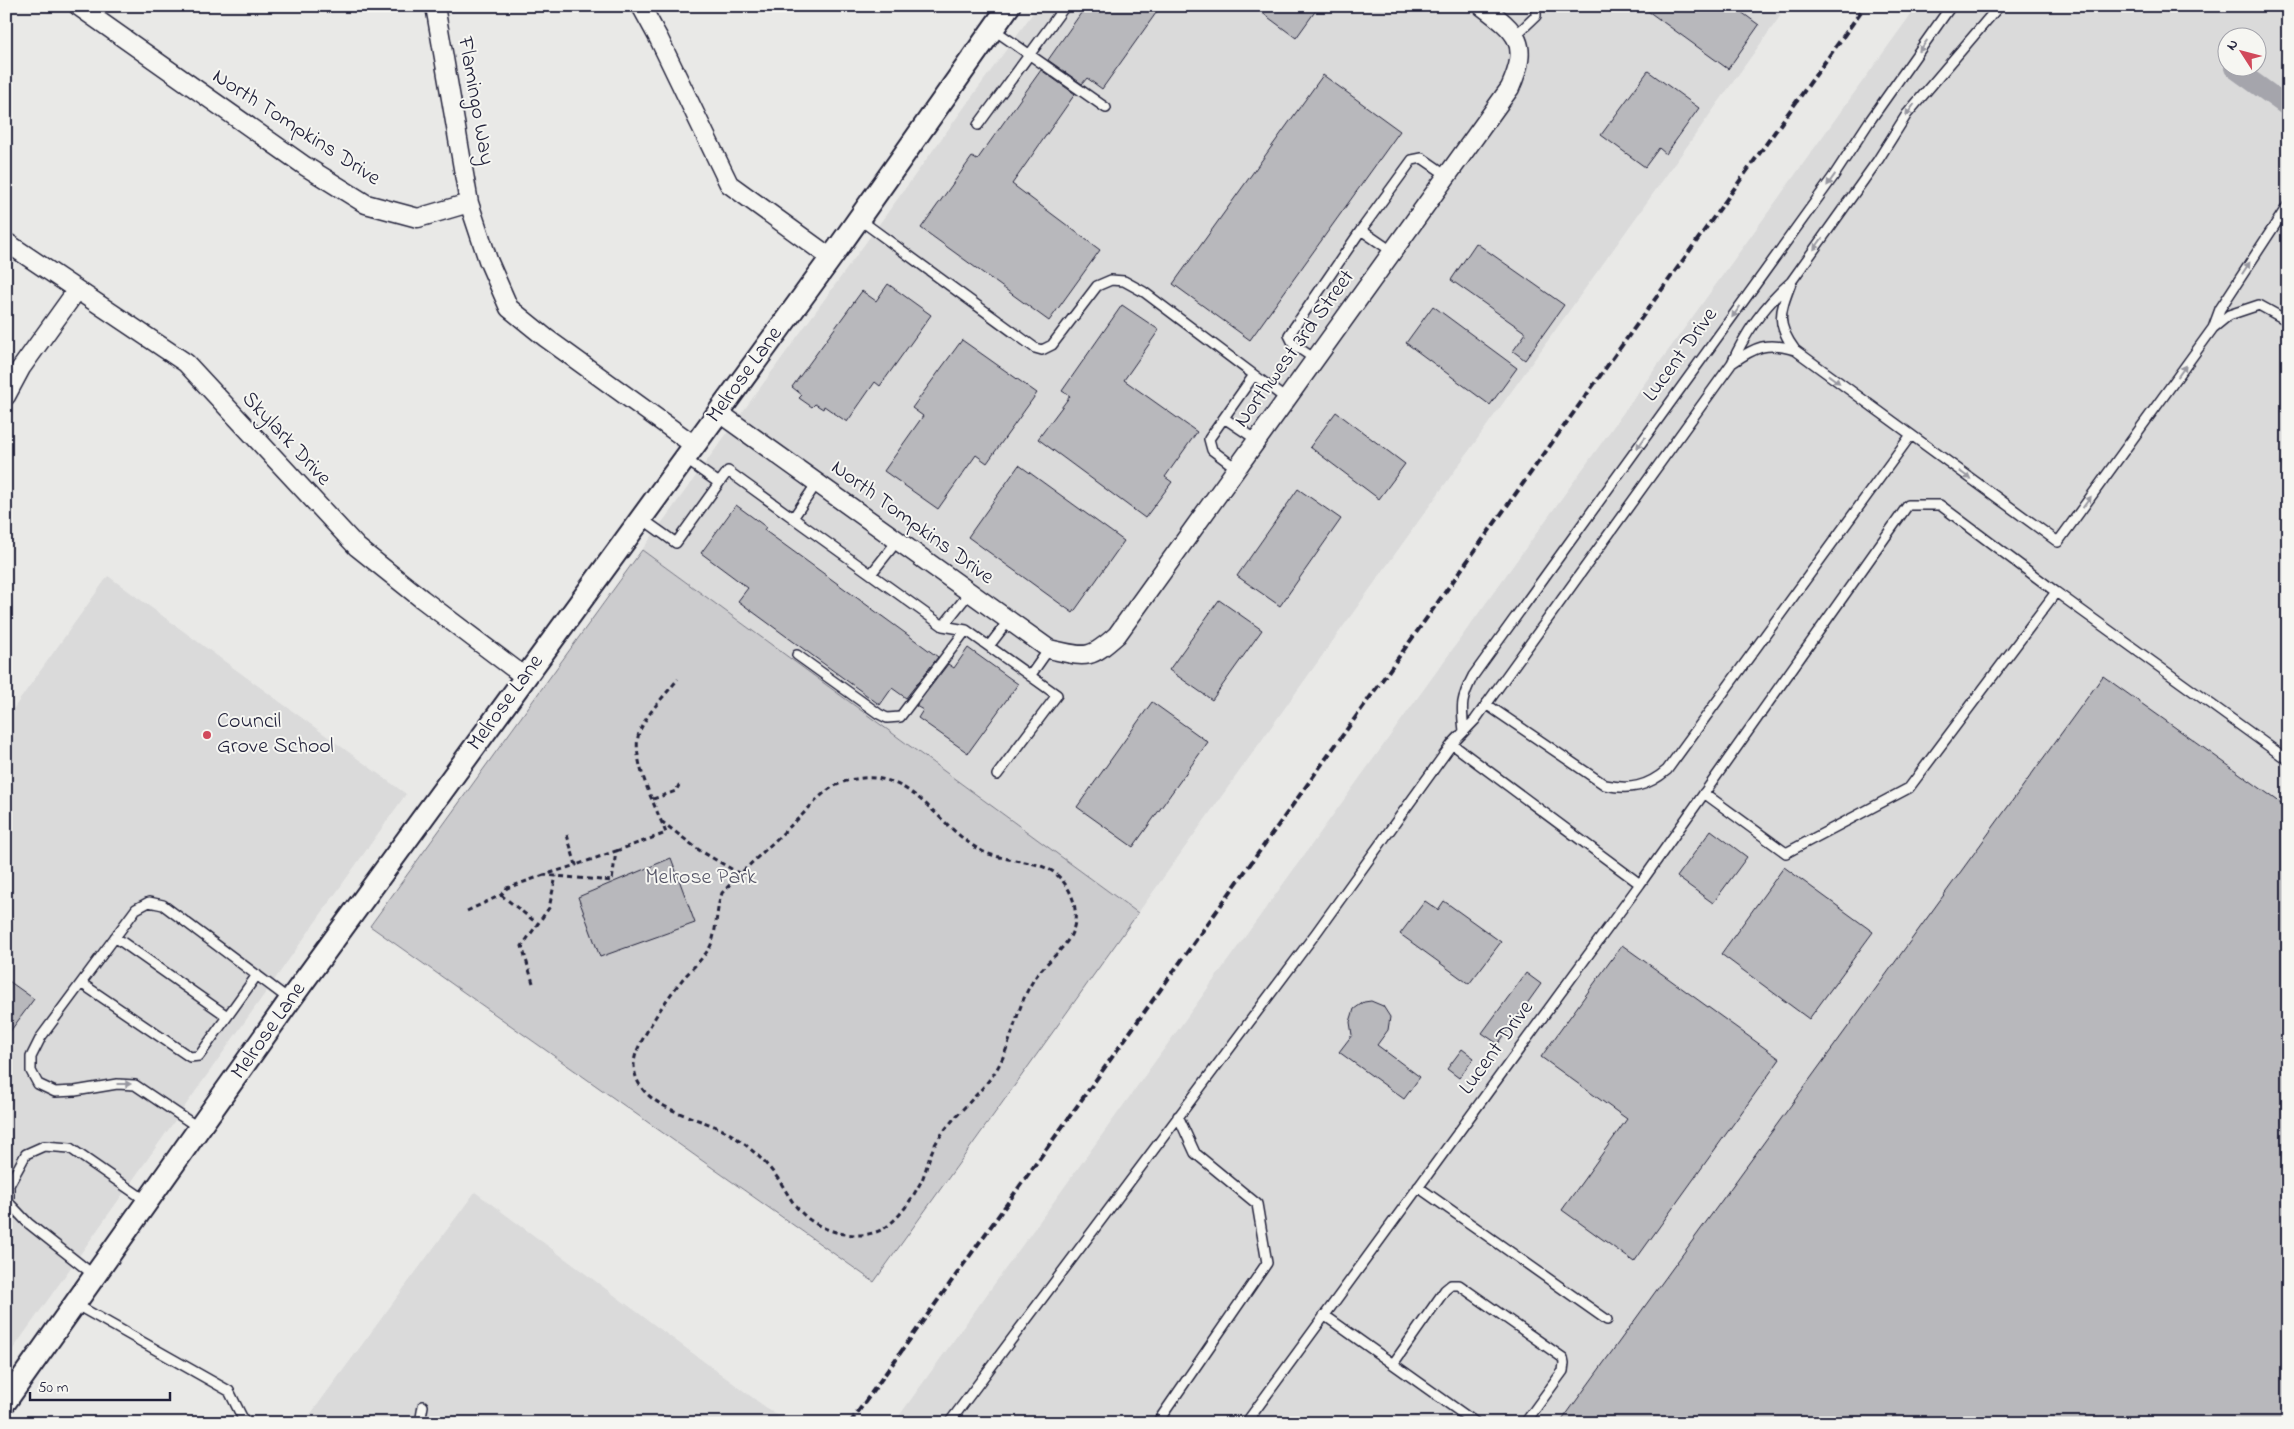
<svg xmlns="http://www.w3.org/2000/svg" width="2294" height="1429" font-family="'Indie Flower',sans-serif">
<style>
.built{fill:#dadada;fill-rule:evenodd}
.green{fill:#ccccce;stroke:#777784}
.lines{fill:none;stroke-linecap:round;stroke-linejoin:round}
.canal{stroke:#a5a5ac;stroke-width:20}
.building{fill:#b8b8bc;stroke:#22223b}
.service-casing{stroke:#22223b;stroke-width:12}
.minor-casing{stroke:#22223b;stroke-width:21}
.tertiary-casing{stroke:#22223b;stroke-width:25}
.path{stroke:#22223b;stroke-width:3;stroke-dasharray:5 4;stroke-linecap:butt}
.service{stroke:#f6f6f2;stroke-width:9}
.minor{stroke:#f6f6f2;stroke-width:18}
.tertiary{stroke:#f6f6f2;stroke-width:21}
.rail{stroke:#22223b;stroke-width:4;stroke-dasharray:8 4;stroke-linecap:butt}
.oneway{fill:#9797a0}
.poi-dot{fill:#d1495b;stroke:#f6f6f2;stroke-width:2}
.labels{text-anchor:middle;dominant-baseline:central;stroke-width:4;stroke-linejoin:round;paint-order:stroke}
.street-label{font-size:22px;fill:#22223b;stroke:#f6f6f2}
.poi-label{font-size:22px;fill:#22223b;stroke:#f6f6f2;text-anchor:start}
.park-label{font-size:22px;fill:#555567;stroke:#f6f6f2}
</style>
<rect width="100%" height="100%" fill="#e9e9e7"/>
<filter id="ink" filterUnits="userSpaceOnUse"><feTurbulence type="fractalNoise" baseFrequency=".02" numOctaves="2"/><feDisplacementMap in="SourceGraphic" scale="10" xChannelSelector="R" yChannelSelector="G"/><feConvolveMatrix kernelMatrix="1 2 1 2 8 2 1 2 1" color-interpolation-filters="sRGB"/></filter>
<g filter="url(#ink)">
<!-- built -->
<path class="built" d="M1038,6h730l13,9 -643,898 -496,-363z
M1917,6h371v1417h-1394zM2226,38h30v30h-30z
M108,576l298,218 -400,565v-640z
M475,1192l312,231h-483z"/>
<!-- green -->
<path class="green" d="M642,550l496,363 -264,369 -504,-356z"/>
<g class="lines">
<!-- canal -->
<path class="canal" d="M2234,68l54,39"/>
</g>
<!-- building -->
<path class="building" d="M1086,6h75l-59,83 -15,-11 -5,6 -34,-24z
M1253,6h66l-23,32z
M1641,6h92l26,19 -31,44z
M1041,70l34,24 -63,90 88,66 -51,71 -128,-93 51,-71 5,3z
M1648,71l51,37 -33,46 -7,-6 -14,19 -44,-32z
M1323,75l77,56 -150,209 -77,-56z
M1476,243l88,62 -39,55 -12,-9 13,-18 -75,-53z
M888,284l43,31 -51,71 -5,-4 -28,40 -23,-16 -1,3 -8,-5 -3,3 -13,-9 3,-3 -10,-8 70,-96 14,10z
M1122,305l37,25 -35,50 73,52 -32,45 7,5 -27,36 -107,-79 32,-43 -8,-5z
M1433,306l84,62 -27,37 -84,-62z
M962,340l75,53 -50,70 -11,-8 -38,54 -54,-38 39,-55 -11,-8z
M1336,412l69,52 -26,35 -69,-52z
M1019,465l105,76 -51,72 -105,-76z
M1298,489l43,30 -61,87 -43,-30z
M736,505l30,22 -2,3 174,127 -32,41 -14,-10 -12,17 -142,-104 10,-13 -47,-35z
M1219,600l43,30 -50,70 -43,-30z
M968,648l50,36 -50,69 -50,-35 5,-8 -7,-4 32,-42 6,4z
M2103,676l185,132v608l-5,7h-723z
M1152,702l56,40 -75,105 -56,-40z
M1711,830l36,27 -34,46 -36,-26z
M671,858l24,65 -95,34 -22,-60z
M1784,867l89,65 -64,87 -88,-65z
M1425,901l13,9 6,-9 57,41 -32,42 -69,-50z
M1622,945l158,114 -146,203 -72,-52 65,-91 -86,-62z
M1526,973l15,11 -43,60 -16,-11z
M6,979l28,20 -28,38z
M1371,1001l12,5 7,11 -2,13 -11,15 43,32 -16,22 -65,-47 13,-17 -2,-13 4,-13 10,-7z
M1462,1049l12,9 -15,20 -12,-9z"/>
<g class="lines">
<!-- service casing -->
<g class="service-casing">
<path id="service" d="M993,29l113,79
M1516,35l20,-19v-10
M978,125l87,-119
M859,219l176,129 7,2 10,-5 45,-59 14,-6 13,1 20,11 142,107
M1361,230l51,-70 10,-2 26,18
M1791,283c-11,29 -16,40 4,67
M2213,328l7,-19 68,-104
M1315,359l-21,-14 -5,-10 72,-105 32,22
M1732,363c23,-16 35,-22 63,-13l263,192 155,-214 16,-13 30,-10 29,16
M1224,418l33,22
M684,458l35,25 9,-12 65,47 24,-35
M1236,468l-24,-18 -3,-11 45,-64
M641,518l35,25 43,-60
M793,518l150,108 27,-34
M871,574l27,-34
M2056,592l232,168
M943,626l23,4 91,65 -60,80
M989,646l20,-26
M797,655l82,59 8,4 13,-1 66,-87
M1030,676l19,-27
M1486,704l119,81c25,5 42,2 62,-15l244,-335
M1464,731c-3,-26 -3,-32 9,-55l360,-499 36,-55 82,-116
M1640,884l268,-379h32l116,87 -147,196 -123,65 -82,-60
M115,937l112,79
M81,983l109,74 9,-1 58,-81
M199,1128l-64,-43 -18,-1 -42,7 -20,1 -17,-8 -7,-13v-14l10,-20 95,-128 13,-7 14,3 127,95
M1418,1187l189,133
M95,1276l-67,-53 -19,-20v-18l17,-31 18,-8 26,2 78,54
M75,1304l154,87 16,32
M1324,1315l152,108
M1393,1364l52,-74 6,-5h8l104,73 1,5 -1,8 -38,52
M420,1423l3,-17
M949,1423l367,-490 136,-189 23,-24 257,-357c13,-30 34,-59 59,-81l87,-122 29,-46 92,-108
M1157,1423l110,-160 -10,-59 -62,-51 -17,-37
M1246,1423l394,-539 -188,-140"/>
</g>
<!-- minor casing -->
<g class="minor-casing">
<path id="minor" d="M78,6l227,160 61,38 52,14 51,-15
M435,6l34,197 19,57 21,48 37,30 148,107
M641,6l18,33 70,145 102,74
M6,242l180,121 171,184 65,52 103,78
M6,396l15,-28 56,-78
M718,412l331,237c37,8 39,12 68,-14l393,-547c20,-45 8,-55 -28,-82"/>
</g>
<!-- tertiary casing -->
<g class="tertiary-casing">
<path id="tertiary" d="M6,1401l284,-401 541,-742 178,-252"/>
</g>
<!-- path -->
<path class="path" d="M653,799l23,-8 3,-6
M661,821l38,29 41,24c20,-19 41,-39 62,-59 9,-9 18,-20 29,-27 7,-4 16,-8 24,-9 58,-11 84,50 127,72 22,11 50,8 70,20 12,8 22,24 23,39 4,34 -27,46 -42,71 -18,28 -20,63 -38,91 -17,25 -44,45 -59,71 -7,12 -9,25 -14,37 -8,15 -18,32 -31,43 -23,22 -70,11 -90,-11 -9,-9 -15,-21 -22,-32 -15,-21 -37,-41 -60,-52 -29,-13 -84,-22 -85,-63 0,-11 6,-21 11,-30 11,-20 23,-38 37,-55 8,-10 19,-19 26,-30 8,-10 8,-37 12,-51l2,-6 18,-19
M567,835l9,30 -32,10 68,6 4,-30 -40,14
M616,851l50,-18c-10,-27 -39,-78 -25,-105 9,-18 25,-34 37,-49
M501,895l37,29
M467,911l34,-16 6,-7 37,-13
M533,983l-11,-37 27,-38 7,-32"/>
<!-- service -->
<use href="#service" class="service"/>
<!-- minor -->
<use href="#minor" class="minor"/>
<!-- tertiary -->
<use href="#tertiary" class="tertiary"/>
<!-- rail -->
<path class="rail" d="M850,1423l1015,-1417"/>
</g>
<!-- one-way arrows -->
<defs><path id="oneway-solid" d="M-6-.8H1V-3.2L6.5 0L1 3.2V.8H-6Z" transform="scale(1.25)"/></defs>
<g class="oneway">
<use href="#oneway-solid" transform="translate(1923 46) rotate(125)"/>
<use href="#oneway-solid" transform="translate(1910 110) rotate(126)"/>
<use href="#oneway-solid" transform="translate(1831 180) rotate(125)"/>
<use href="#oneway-solid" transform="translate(1818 244) rotate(126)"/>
<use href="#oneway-solid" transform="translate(2246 268) rotate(-57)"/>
<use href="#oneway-solid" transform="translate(1736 312) rotate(126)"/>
<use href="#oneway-solid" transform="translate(2182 371) rotate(-54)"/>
<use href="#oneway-solid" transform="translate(1834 379) rotate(36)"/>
<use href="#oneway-solid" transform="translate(1641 443) rotate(126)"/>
<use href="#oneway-solid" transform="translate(1965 475) rotate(36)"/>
<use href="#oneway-solid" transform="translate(2087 502) rotate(-54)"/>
<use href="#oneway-solid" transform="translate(124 1084)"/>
</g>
</g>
<!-- markers -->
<circle class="poi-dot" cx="207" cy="735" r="5"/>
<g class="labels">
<!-- street labels -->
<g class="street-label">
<text transform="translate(475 101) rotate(80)">Flamingo Way</text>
<text transform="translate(296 128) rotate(33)">North Tompkins Drive</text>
<text transform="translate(1295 349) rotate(-54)">Northwest 3rd Street</text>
<text transform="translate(1681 355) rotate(-54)">Lucent Drive</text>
<text transform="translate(745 375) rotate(-54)">Melrose Lane</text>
<text transform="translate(286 439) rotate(47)">Skylark Drive</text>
<text transform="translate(912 523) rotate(36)">North Tompkins Drive</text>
<text transform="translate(506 703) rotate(-54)">Melrose Lane</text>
<text transform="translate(269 1031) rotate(-55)">Melrose Lane</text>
<text transform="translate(1497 1048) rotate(-54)">Lucent Drive</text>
</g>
<!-- poi labels -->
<g class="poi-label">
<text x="217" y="722">Council<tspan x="217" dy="25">Grove School</tspan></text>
</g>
<!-- park labels -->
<g class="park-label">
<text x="701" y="878">Melrose Park</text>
</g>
</g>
<!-- margin -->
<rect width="2294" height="1429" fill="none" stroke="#f6f6f2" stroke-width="25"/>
<rect x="12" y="12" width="2269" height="1404" fill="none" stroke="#22223b" stroke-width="2" filter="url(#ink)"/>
<!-- north arrow -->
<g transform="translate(2242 52) rotate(306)"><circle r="24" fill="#f6f6f2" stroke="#a1a1a9"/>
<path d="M0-4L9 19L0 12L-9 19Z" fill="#d1495b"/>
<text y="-8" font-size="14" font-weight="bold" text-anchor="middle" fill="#22223b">N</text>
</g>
<!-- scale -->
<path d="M30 1392v8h140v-8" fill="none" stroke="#22223b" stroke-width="2.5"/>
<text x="38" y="1392" font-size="15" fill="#22223b" stroke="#f6f6f2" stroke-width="4" paint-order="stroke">50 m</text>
</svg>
